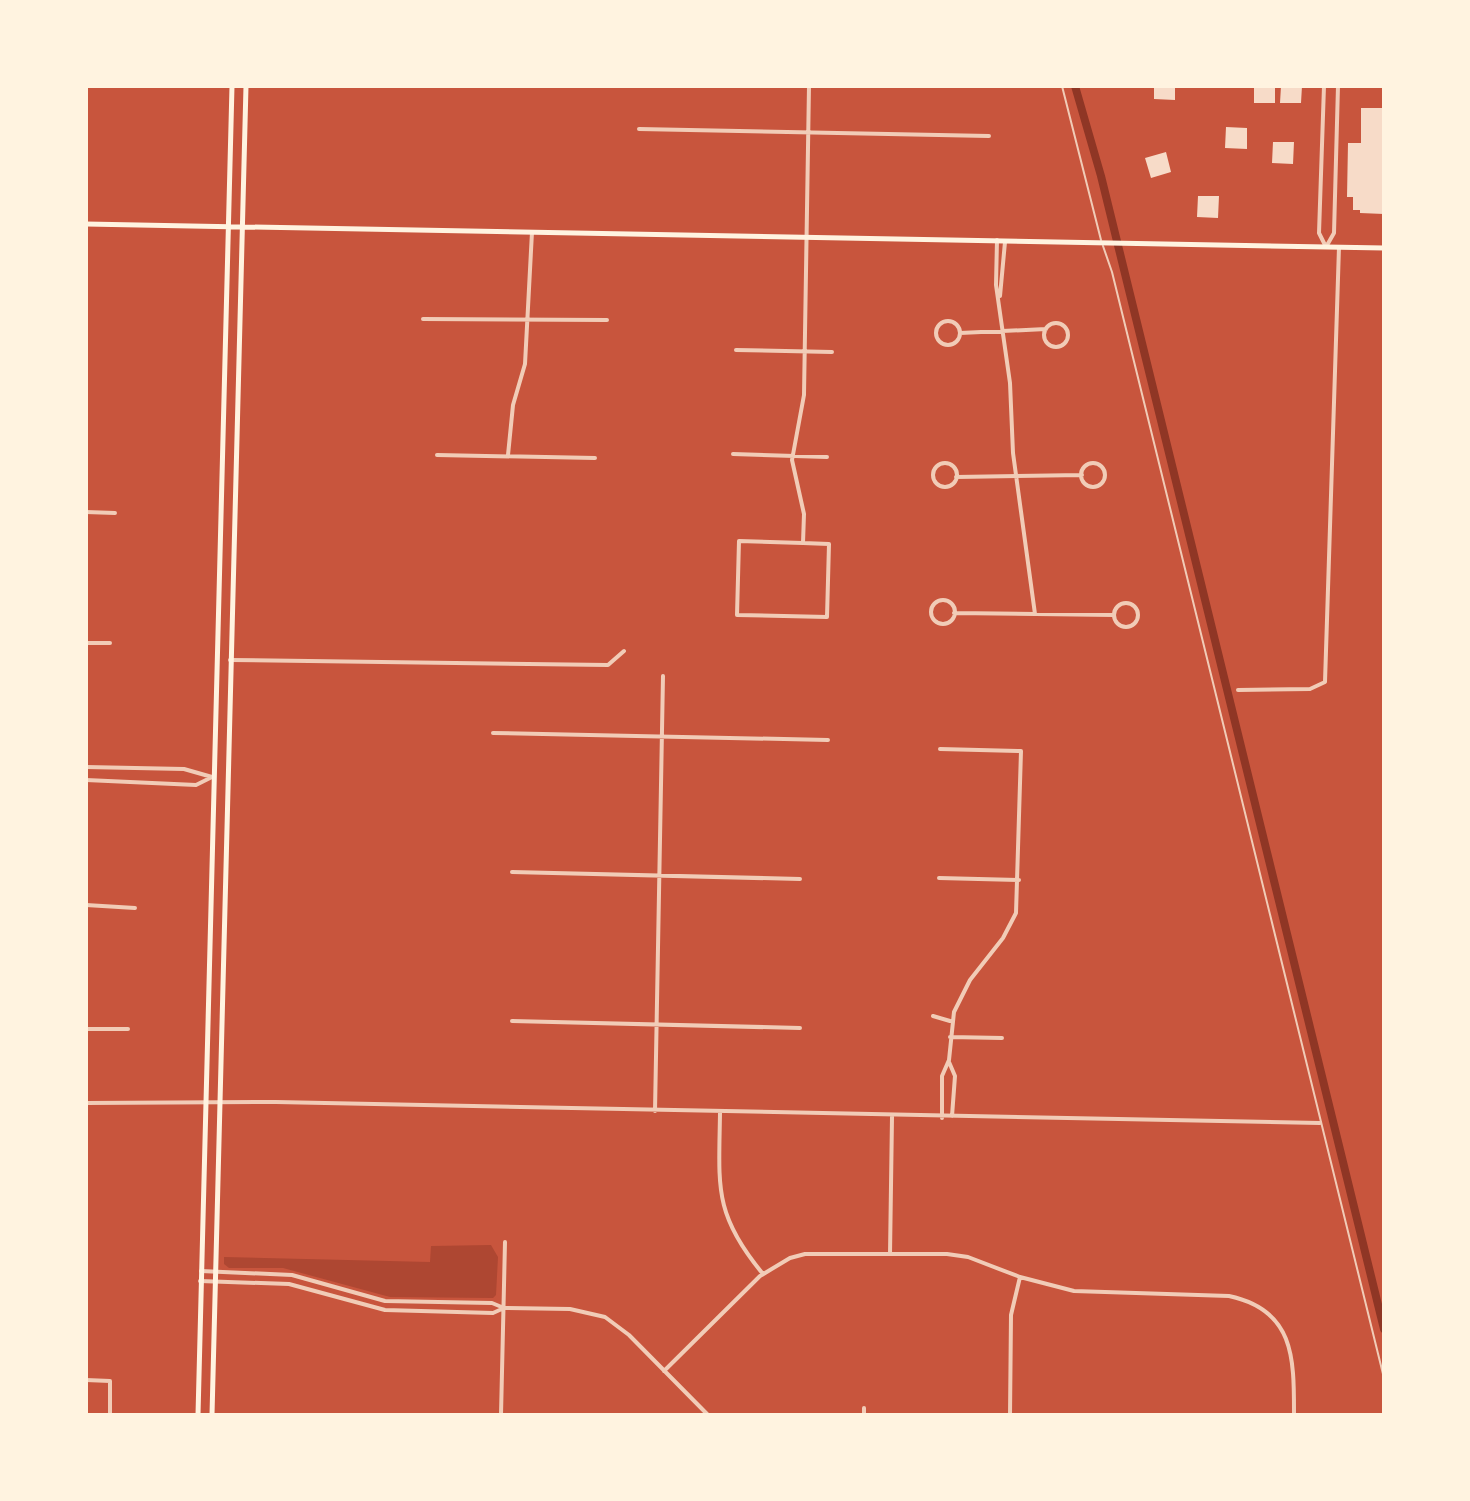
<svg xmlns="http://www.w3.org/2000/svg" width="1470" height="1501" font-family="Ubuntu,sans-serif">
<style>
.green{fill:#ae4732}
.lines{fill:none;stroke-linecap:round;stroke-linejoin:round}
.canal{stroke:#8f3625;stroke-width:8}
.building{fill:#f7dbc8}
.service{stroke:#f1ccb7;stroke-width:2}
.minor{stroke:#f1ccb7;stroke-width:4}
.secondary{stroke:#fff3e0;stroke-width:5}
</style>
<rect width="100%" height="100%" fill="#c8553d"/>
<!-- green -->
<path class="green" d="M491,1245l7,12 -2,38 -3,3 -103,-1 -107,-29h-54l-5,-4v-7l206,5 1,-16z"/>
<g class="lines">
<!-- canal -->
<path class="canal" d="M1075,86l26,90 283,1153"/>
</g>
<!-- building -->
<path class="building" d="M1154,86h21v14l-21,-1z
M1254,86h21v17h-21z
M1281,86h21l-1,17h-21z
M1361,108h23v106l-24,-1v-3h-7v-13h-6l1,-54h13z
M1226,127l21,1v21l-22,-1z
M1273,142h21l-1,22 -21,-1z
M1166,152l5,20 -20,6 -6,-20z
M1198,196h21l-1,22 -21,-1z"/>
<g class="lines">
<!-- service -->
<path class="service" d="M1062,86l39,154
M1103,246l9,26 272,1106"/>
<!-- minor -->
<path class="minor" d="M1324,86l-5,147 7,14
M639,129l350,7
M997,240l-1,45 14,98 3,70 22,161
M1326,247l8,-14 4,-147
M1000,296l5,-54
M423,319l184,1
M936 333a12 12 0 1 1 24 0a12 12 0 1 1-24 0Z
M1044 335a12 12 0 1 1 24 0a12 12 0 1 1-24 0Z
M960,333l86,-4
M736,350l96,2
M733,454l94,3
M437,455l158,3
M508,455l5,-50 12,-41 7,-132
M933 475a12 12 0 1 1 24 0a12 12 0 1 1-24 0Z
M1081 475a12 12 0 1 1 24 0a12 12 0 1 1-24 0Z
M956,477l126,-2
M86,512l29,1
M803,543l-64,-2 -2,74 90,2 2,-73 -26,-1 1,-29 -12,-54 12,-65 5,-309
M931 612a12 12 0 1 1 24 0a12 12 0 1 1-24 0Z
M1114 615a12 12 0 1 1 24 0a12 12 0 1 1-24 0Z
M954,613l160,2
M86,643h24
M230,660l378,5 16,-14
M1238,690l72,-1 15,-7 14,-435
M493,733l335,7
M940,749l81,2 -5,162 -13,25 -33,42 -16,32 -5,48 -7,16v42
M86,767l98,2 28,8
M86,780l110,5 16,-8
M512,872l288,7
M939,878l80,2
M86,905l49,3
M933,1016l17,5
M512,1021l288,7
M86,1029h42
M950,1037l52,1
M949,1062l6,14 -3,40
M86,1103l190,-1 1044,21
M655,1111l8,-435
M720,1113c-1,73 -7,101 43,161
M890,1254l2,-137
M201,1271l91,4 93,26 107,2 12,5 66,1 35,8 24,18 79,80
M200,1281l89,3 96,26 108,3 11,-5
M664,1371l96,-95 30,-18 15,-4h142l21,3 52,20 54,14 155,5c66,14 65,63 65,119
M86,1380l24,1v34
M501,1415l4,-173
M864,1415v-7
M1010,1415l1,-100 9,-38"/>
<!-- secondary -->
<path class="secondary" d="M86,224l1298,24
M198,1415l34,-1329
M212,1415l34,-1329"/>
</g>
<!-- border -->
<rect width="1470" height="1501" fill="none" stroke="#fff3e0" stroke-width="176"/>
</svg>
